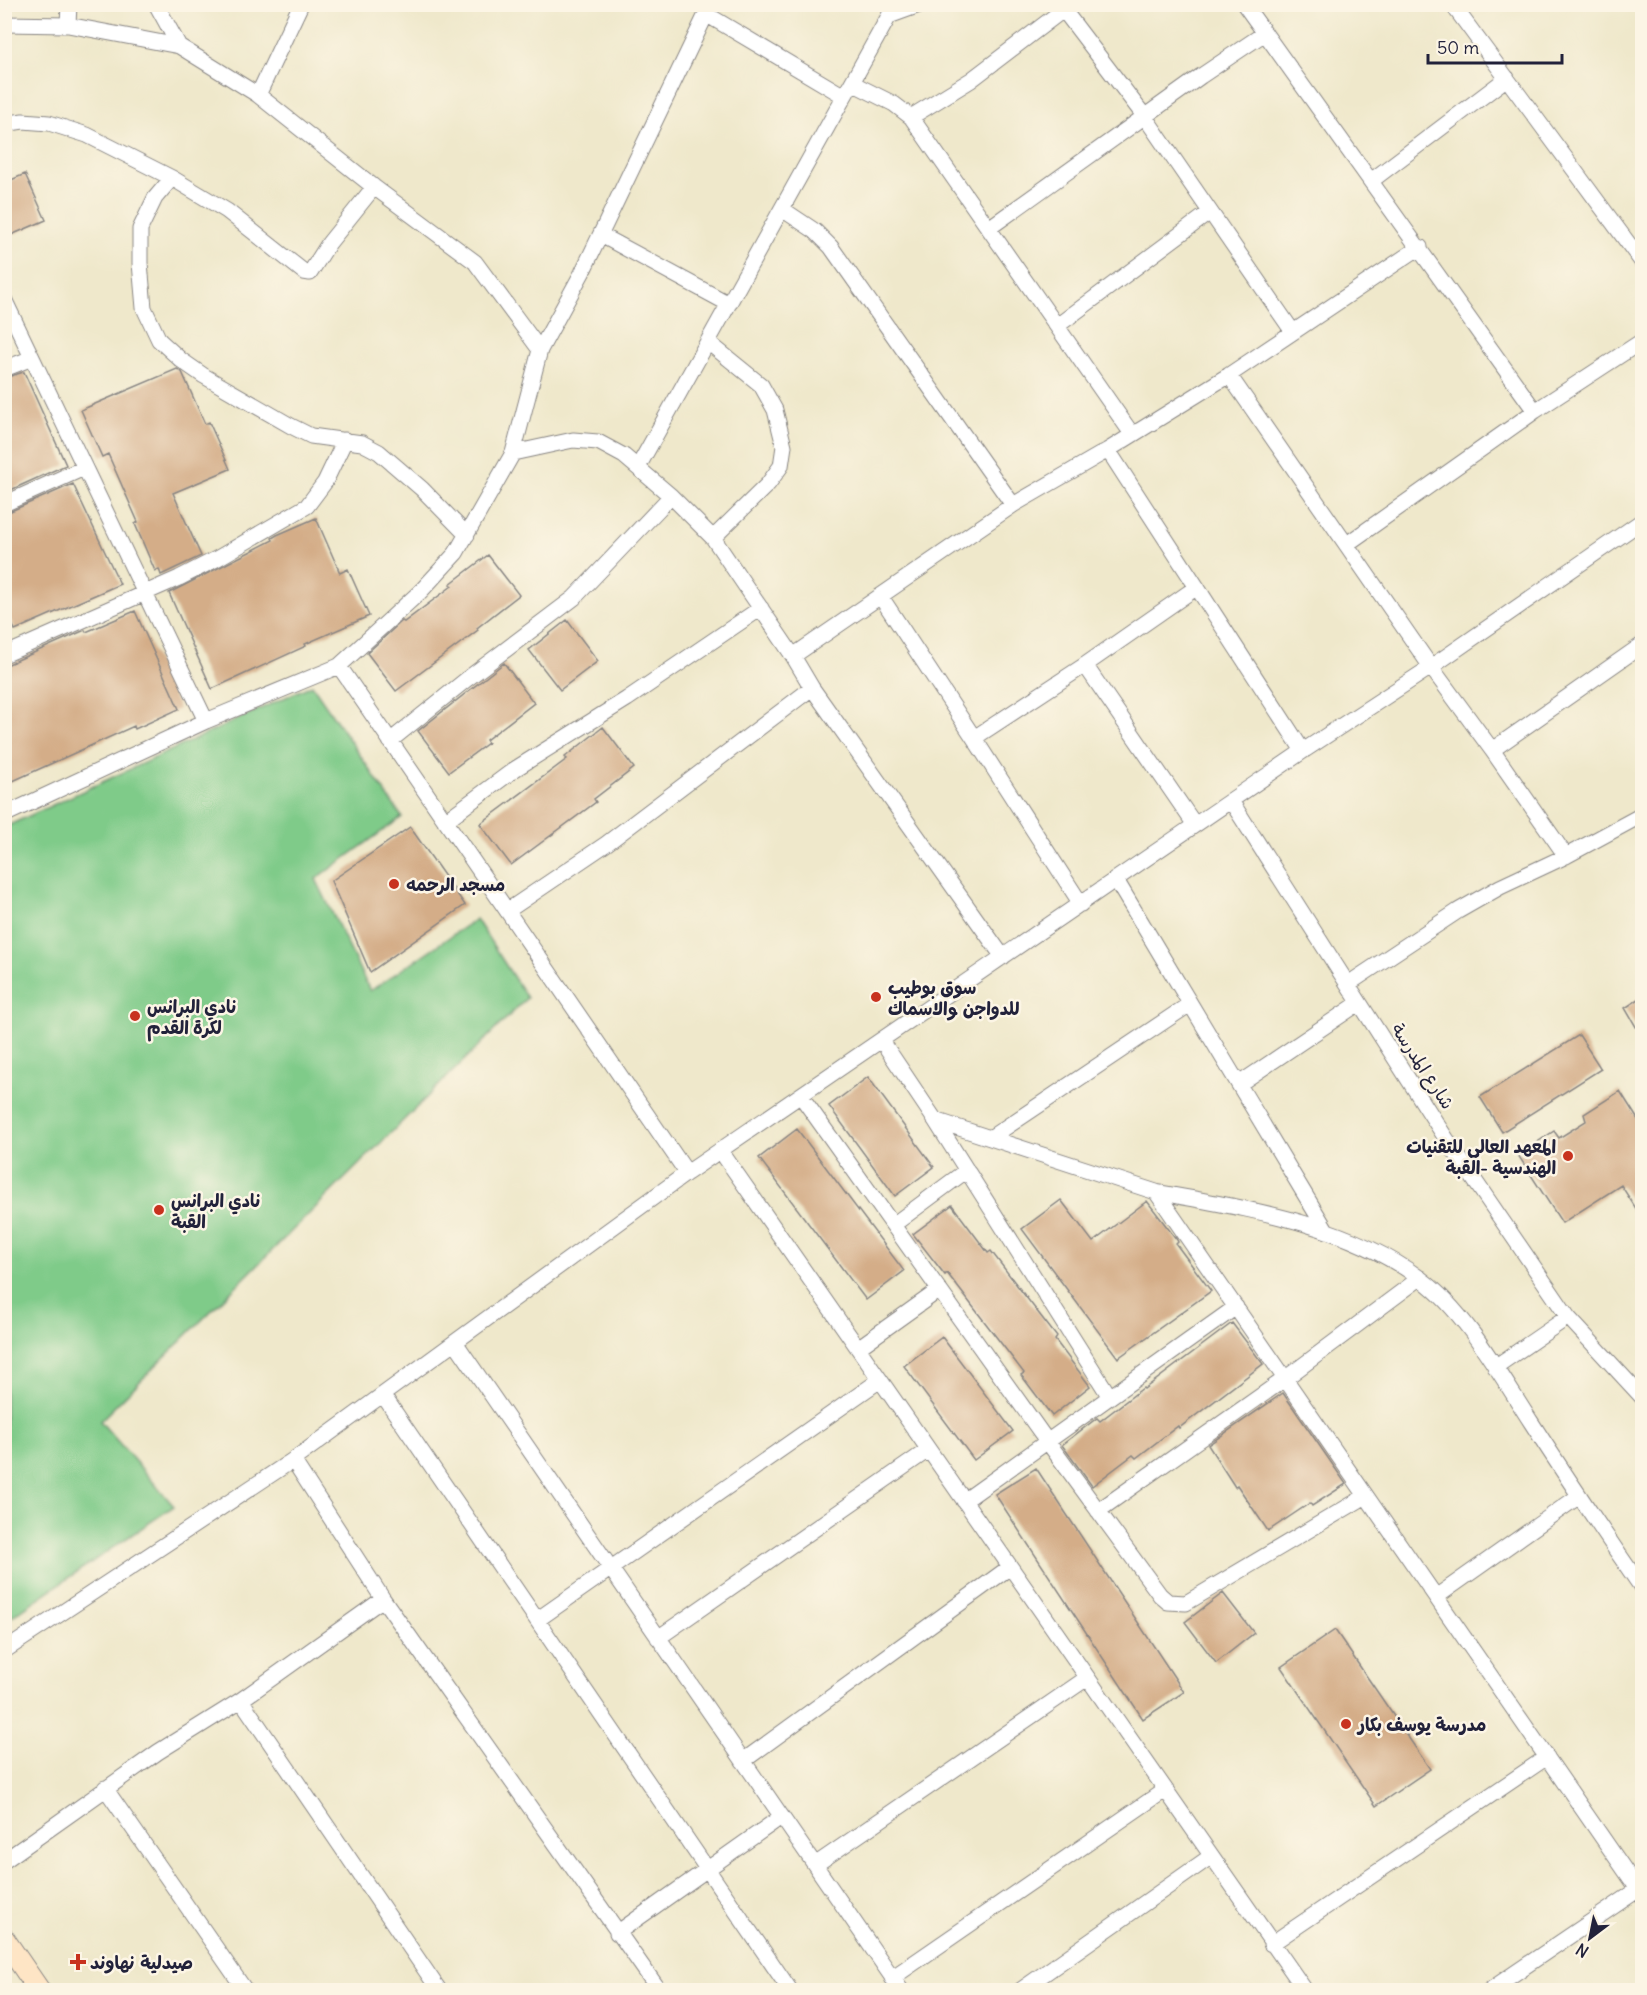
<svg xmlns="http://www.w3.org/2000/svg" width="1647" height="1995" font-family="Delius,'Playpen Sans Arabic',sans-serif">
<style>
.green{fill:#7fcb89;stroke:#507662;stroke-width:1.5}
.building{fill:#d4ad88}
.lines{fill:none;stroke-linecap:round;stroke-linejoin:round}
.minor-casing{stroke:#888583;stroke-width:17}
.secondary-casing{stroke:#888583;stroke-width:23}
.minor{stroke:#fff;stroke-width:15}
.secondary{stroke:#fee5c5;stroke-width:21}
.poi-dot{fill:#c8321e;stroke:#fcf5e5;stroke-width:2}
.labels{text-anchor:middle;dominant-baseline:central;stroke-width:5;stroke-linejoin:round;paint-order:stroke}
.poi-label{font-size:18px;font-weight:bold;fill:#22223b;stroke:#fcf5e5;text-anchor:start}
.street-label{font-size:18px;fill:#22223b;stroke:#fcf5e5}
</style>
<rect width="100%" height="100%" fill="#fcf5e5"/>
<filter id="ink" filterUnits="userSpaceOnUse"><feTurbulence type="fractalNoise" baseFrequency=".0167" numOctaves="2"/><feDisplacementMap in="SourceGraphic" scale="12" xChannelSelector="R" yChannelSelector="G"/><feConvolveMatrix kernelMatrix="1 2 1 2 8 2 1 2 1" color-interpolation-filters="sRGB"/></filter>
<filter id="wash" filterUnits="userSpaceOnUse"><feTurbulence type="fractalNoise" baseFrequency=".008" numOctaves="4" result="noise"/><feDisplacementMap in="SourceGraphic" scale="24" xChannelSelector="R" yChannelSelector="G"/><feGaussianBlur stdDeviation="1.35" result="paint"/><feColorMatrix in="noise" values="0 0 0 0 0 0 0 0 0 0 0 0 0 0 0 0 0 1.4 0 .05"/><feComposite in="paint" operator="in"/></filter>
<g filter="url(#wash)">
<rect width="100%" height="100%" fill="#efe8cb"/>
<!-- green -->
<path class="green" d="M312,685l90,132 -86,62 54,112 106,-72 51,79 -427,423 74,85 -169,115v-794z"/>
<g id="blocks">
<!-- building -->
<path class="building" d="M25,174l21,46 -42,18v-55z
M177,369l5,3 23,52 4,-2 21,47 -57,24 28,63 -40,19 -2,-6 -4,2 -20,-47 3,-2 -30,-68 -6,3 -21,-47z
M24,372l42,93 -62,28v-115z
M73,484l47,100 -105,46 -11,-23v-93z
M316,518l24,55 8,-4 21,47 -64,28 1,2 -94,43 -43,-96 104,-53 -1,-2 5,-3z
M488,555l31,40 -42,33 1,2 -82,61 -29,-38 35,-32 2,1 48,-36 -2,-2z
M135,611l44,98 -44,20 -1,-3 -130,59v-119l81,-36 1,2z
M567,620l31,41 -38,29 -31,-40z
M504,663l30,40 -48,37 2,3 -39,29 -31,-41z
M603,727l31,41 -40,31 2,3 -85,63 -31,-41 87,-65 -2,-2z
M410,827l55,78 -95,67 -39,-91z
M1642,997v40l-17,-29z
M1579,1035l22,34 -99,63 -22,-35z
M868,1077l66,90 -39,29 -66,-90z
M1620,1091l22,35v92l-21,-33 -59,38 -44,-68 36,-24 5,7 27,-17 -2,-7z
M797,1129l107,142 -38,29 -107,-142z
M1061,1200l32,42 54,-41 30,39 1,2 -2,2 35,47 -93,67 -96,-129z
M952,1205l36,48 3,-2 35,46 31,40 -2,3 35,46 -38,30 -31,-41 3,-2 -40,-52 -37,-48 -2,2 -32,-41z
M1232,1323l31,41 -84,64 -1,-2 -42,32 -3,-3 -41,31 -30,-41 35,-27 3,3 43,-33 1,1z
M942,1337l71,94 -39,29 -70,-94z
M1283,1393l63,91 -34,22 -2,-3 -42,28 -31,-46 -2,2 -27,-42z
M1036,1468l148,224 -41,27 -148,-225z
M1223,1593l31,40 -38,30 -31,-41z
M1335,1630l95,139 -54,37 -95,-139z"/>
</g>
</g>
<g filter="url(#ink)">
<use href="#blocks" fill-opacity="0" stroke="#888583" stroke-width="1.5"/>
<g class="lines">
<!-- minor casing -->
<g class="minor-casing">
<path id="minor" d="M156,4l23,42
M1059,4l86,113 148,215
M1244,4l291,407
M1452,4l190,258
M706,14l138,82
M889,16l33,-12
M4,24l64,1 111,21 79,49 116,92 101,75 65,88
M68,25l1,-21
M852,83l42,21 17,13 221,317
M258,95l43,-91
M911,117l60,-37 92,-70
M4,124l19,-3 26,2 38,12 85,43 55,33 77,61 6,1 19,-30 45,-56
M172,178l-17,20 -15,31v34l4,45 15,32 22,20 23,16 87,50 20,10 51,7 17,9 43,37 45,46
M1371,181l136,-103
M782,209l33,22 16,16 182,258
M989,228l212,-152 64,-43
M601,235l128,69
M4,299l202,422
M1057,326l153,-114
M708,342l53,43 14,25 9,36 -3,20 -13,18 -55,54
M4,369l28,-11
M1229,375l191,-128
M1108,450l195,301
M513,453l60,-13 25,2 26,14 47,40 42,42 80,118
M638,467l251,-451 5,-12
M4,504l80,-36
M1347,544l188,-133 107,-70
M881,597l93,141 107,166
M4,655l175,-77 39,-20 89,-52 18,-24 20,-42
M1085,665l110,160
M339,666l82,-75 35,-38 49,-86 8,-14 27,-103 42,-77 129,-269
M974,738l111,-73 112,-78
M390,741l77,-62 107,-81 97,-102
M1492,750l150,-105
M1231,801l216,339 121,177 74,80
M4,815l202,-94 133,-55 348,507
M445,821l70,-52 112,-70 134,-91
M1116,880l209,348
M507,911l99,-67 206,-156
M1003,957l-191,-269 -19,-32 220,-151 95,-55 121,-75 202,292 61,83 74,106
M1348,984l110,-73 42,-24 66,-31 74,-40 2,3
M882,1041l53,79 221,72 486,703
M1239,1084l120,-81
M801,1096l246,345 113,154 8,7 18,1 180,-107
M935,1120l175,277
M990,1138l200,-134
M720,1150l585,840
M1156,1192c91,17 188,30 265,87 45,33 80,97 110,143 36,56 73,111 111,166
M893,1225l74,-55
M455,1342l446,648
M858,1348l81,-58
M1495,1367l73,-50
M383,1395l407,595
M293,1460l90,139 276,391
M964,1501l272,-194
M1098,1511l188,-133 134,-100
M1436,1597l143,-101
M537,1620l343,-240
M658,1638l270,-188
M4,1651l289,-191 394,-287 616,-422 128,-84 211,-146
M241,1700l198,290
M743,1761l267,-194
M105,1788l140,202
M4,1861l154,-109 83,-52 142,-101
M815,1865l272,-187
M617,1933l164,-116
M1271,1944l276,-187
M892,1978l273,-188
M1021,1990l189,-133
M1490,1990l152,-103"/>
</g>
<!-- secondary casing -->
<g class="secondary-casing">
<path id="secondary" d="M4,1939l35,51"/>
</g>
<!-- minor -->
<use href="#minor" class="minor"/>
<!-- secondary -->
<use href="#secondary" class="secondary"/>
</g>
</g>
<!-- markers -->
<g class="poi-dot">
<circle cx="394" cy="884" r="6"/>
<circle cx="876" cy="997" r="6"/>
<circle cx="135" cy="1016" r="6"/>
<circle cx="1568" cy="1156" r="6"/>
<circle cx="159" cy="1210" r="6"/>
<circle cx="1346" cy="1724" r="6"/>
<path d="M75 1953h6v6h6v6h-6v6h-6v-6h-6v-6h6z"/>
</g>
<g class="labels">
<!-- poi labels -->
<g class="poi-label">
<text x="406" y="884">مسجد الرحمه</text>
<text x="888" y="987">سوق بوطيب<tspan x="888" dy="21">للدواجن والاسماك</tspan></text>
<text x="147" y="1006">نادي البرانس<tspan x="147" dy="21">لكرة القدم</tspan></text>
<text x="1556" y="1146" text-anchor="end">المعهد العالي للتقنيات<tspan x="1556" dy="21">الهندسية -القبة</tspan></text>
<text x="171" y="1200">نادي البرانس<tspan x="171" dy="21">القبة</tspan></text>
<text x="1358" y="1724">مدرسة يوسف بكار</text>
<text x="90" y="1962">صيدلية نهاوند</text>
</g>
<!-- street labels -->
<g class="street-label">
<text transform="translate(1423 1066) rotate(57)">شارع المدرسة</text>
</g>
</g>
<!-- margin -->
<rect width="1647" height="1995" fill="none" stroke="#fcf5e5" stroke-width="24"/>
<!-- north arrow -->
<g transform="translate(1590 1938) rotate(212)" stroke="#fcf5e5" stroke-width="4.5" paint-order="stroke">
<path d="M0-4.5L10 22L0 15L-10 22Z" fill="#22223b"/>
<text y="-9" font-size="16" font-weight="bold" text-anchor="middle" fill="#22223b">N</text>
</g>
<!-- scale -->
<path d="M1428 54v9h134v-9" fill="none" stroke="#22223b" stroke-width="3"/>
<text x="1437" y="54" font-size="18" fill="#22223b" stroke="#fcf5e5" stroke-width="4.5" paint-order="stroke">50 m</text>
</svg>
